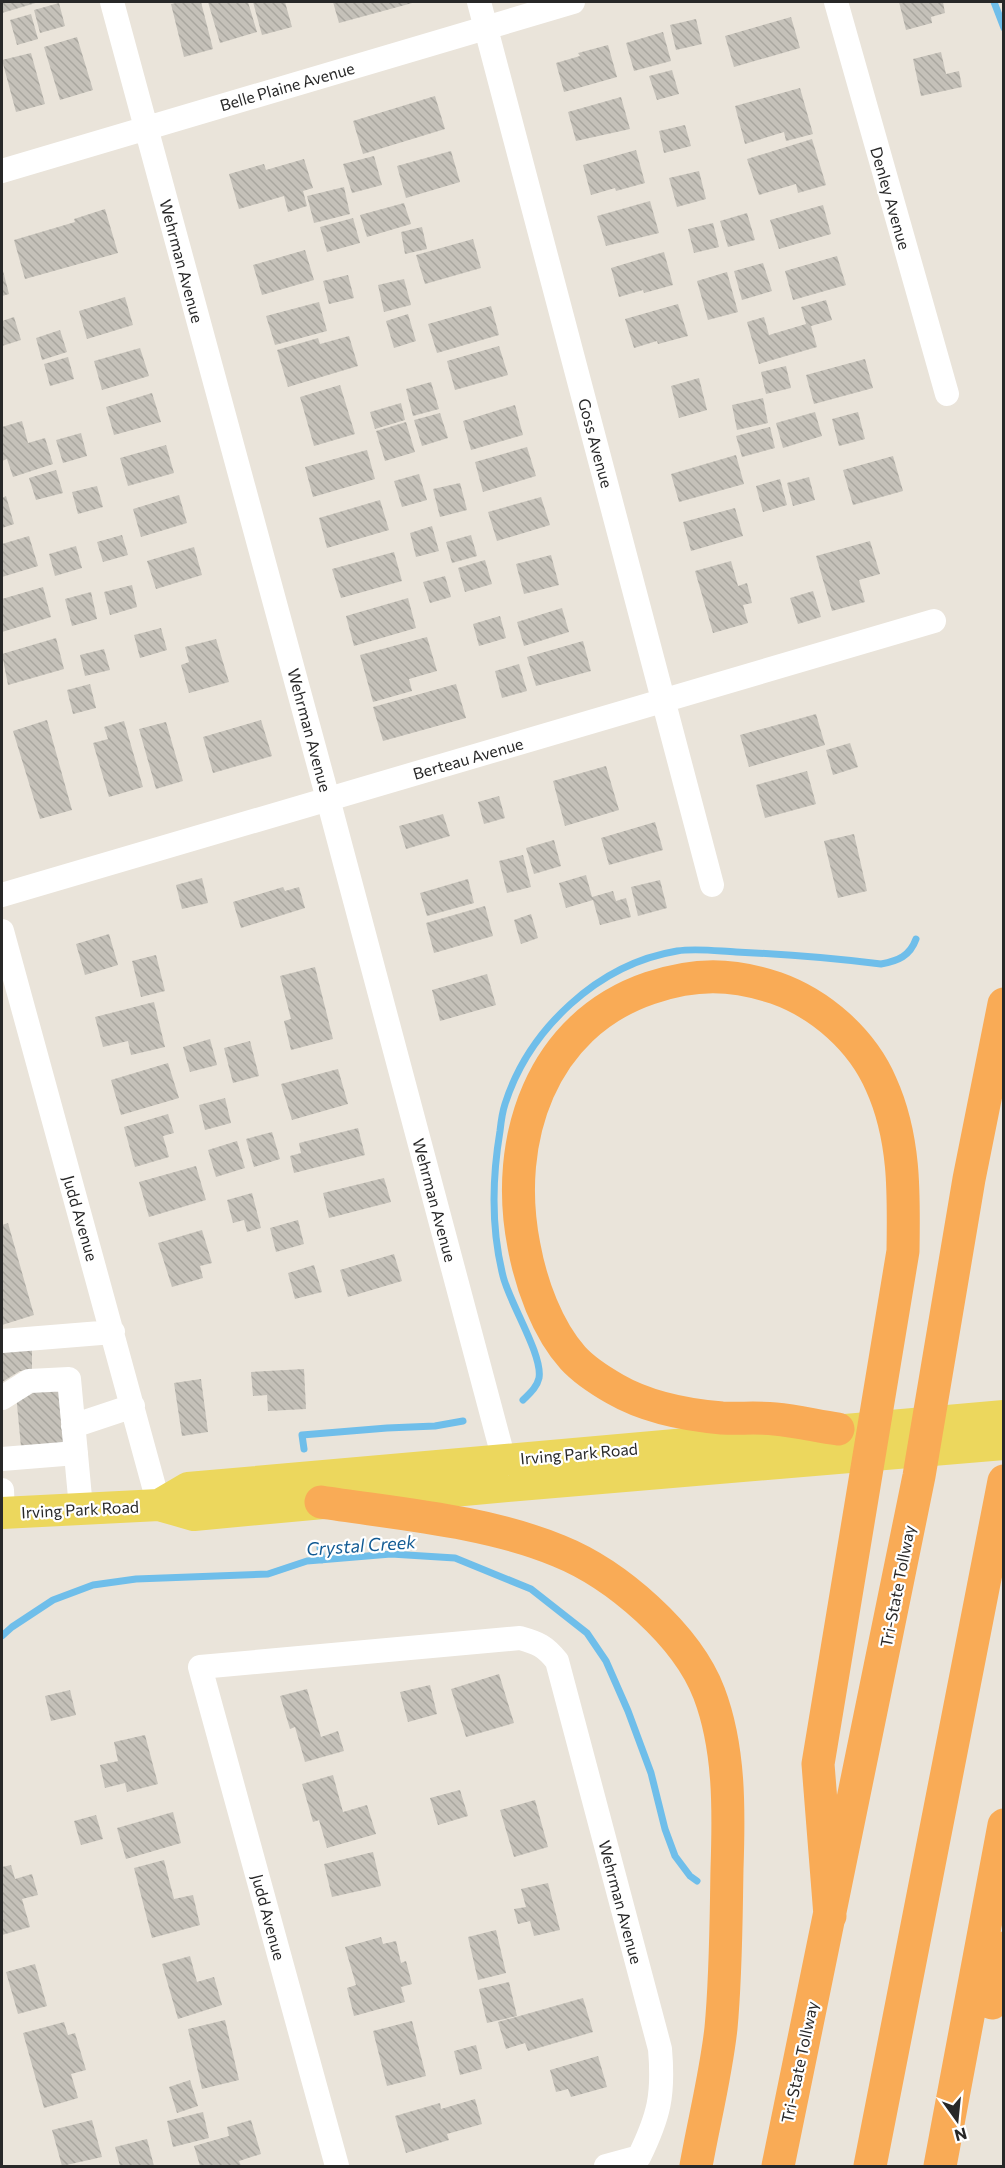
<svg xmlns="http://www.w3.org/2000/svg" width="1005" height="2168" font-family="Commissioner,sans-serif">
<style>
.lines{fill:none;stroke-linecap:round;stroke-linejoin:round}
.stream{stroke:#6fbeea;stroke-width:7}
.building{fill:url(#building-back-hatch)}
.minor{stroke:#fff;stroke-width:24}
.major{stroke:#ecd75d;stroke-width:32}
.highway{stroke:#f9ab56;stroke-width:33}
.labels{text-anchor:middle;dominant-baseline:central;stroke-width:4.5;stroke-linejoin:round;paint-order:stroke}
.street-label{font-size:16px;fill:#282828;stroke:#fff}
.water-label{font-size:18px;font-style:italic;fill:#115a93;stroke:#fff}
</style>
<defs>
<pattern id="building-back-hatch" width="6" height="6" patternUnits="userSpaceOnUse" patternTransform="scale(1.5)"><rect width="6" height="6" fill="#c5c1b9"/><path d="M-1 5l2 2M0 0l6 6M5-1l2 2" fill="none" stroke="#a9a69f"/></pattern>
</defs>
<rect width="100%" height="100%" fill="#eae4da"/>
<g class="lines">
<!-- stream -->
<path class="stream" d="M994,2l10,26
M523,1400c7,-7 14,-13 16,-22 4,-23 -30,-76 -36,-102 -12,-48 -11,-97 -3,-145 1,-9 2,-18 5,-27 24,-75 93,-140 172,-153 19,-3 40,0 59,1 48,2 97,6 145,12 17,-3 29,-8 35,-25
M304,1449l-2,-14 85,-7 48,-2 28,-5
M320,1548l2,12
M2,1636l10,-9 41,-27 40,-15 43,-6 132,-5 39,-13 84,-7 64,4 76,31 56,44 19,28 22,50 23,62 14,56 10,27 15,20 7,5"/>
</g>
<!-- building -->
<path class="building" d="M2,2h37l-37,11z
M181,2h20l12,47 -29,8 -13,-53z
M208,2h40l9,30 -37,11z
M253,2h32l7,25 -30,8z
M333,2h83l-77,21z
M899,2h44l2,11 -14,4 1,6 -26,7z
M59,3l6,23 -25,7 -6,-23z
M31,14l7,25 -21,6 -7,-25z
M791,17l9,31 -66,19 -9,-31z
M696,19l6,25 -26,6 -6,-25z
M663,32l8,29 -37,10 -8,-28z
M77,37l16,53 -33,10 -16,-53z
M608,45l9,32 -53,15 -8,-29 24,-7 -2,-3z
M941,52l5,22 13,-3 3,16 -41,9 -8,-37z
M31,53l14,51 -29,8 -14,-52z
M672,70l7,24 -22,6 -8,-24z
M800,88l13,46 -27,7 -2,-9 -39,12 -10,-38z
M435,96l10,33 -82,25 -10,-33z
M621,97l9,32 -54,12 -8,-29z
M685,125l6,21 -27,7 -5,-22z
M812,139l14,46 -28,8 -2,-9 -37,11 -12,-36z
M636,150l9,33 -29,8 -1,-3 -24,7 -8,-30z
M451,151l9,31 -54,16 -9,-32z
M374,156l8,29 -30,8 -9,-29z
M304,159l9,29 -10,3 4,15 -19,6 -4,-16 -45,13 -10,-35 35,-10 2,6z
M699,171l7,28 -29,8 -8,-29z
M344,187l6,27 -36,9 -7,-27z
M650,201l9,32 -53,13 -9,-30z
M404,203l7,21 -44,13 -7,-22z
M823,205l8,29 -52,15 -9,-29z
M105,209l13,44 -93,26 -11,-39 61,-18 -1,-3z
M747,213l8,27 -27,7 -8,-26z
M353,218l7,25 -33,9 -7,-25z
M713,223l6,24 -25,6 -6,-24z
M422,227l5,22 -22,5 -4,-22z
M473,239l8,29 -56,16 -9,-29z
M305,250l9,30 -52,15 -9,-30z
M664,252l9,33 -29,8 -1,-3 -24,7 -8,-29z
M837,256l9,29 -53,15 -8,-29z
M763,263l9,28 -30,9 -8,-29z
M2,267l7,27 -7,2z
M727,272l11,40 -30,8 -11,-39z
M348,275l6,23 -25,6 -6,-23z
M404,279l7,26 -27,7 -6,-27z
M125,297l8,28 -46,14 -8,-28z
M826,300l6,20 -21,6 6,21 -58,17 -12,-42 17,-5 5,18 37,-11 -5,-17z
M319,302l8,29 -52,14 -9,-29z
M678,304l10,32 -30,8 -1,-3 -23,7 -9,-29z
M491,306l8,29 -62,18 -9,-29z
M408,314l8,27 -22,7 -8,-27z
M14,317l7,23 -19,6v-25z
M60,330l7,22 -25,8 -6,-22z
M349,336l9,30 -70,21 -11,-37 41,-12 2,6z
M499,346l9,29 -53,15 -8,-29z
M140,348l9,28 -47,14 -8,-29z
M68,357l6,22 -24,7 -6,-22z
M865,359l8,29 -59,16 -8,-29z
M786,366l5,22 -25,6 -5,-22z
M699,378l8,32 -28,8 -8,-32z
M431,382l8,27 -26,7 -7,-27z
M340,385l15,49 -41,12 -14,-49z
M152,393l9,29 -47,13 -8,-28z
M763,398l5,25 -31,7 -5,-25z
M401,403l4,17 -30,9 -5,-17z
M515,405l8,30 -52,15 -8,-29z
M815,412l7,24 -39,12 -7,-25z
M858,412l7,27 -26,7 -7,-27z
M440,413l8,25 -26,8 -8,-26z
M22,421l6,22 17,-5 8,26 -40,13 -6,-18 -5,2v-34z
M406,422l9,30 -30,9 -9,-30z
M770,427l5,21 -33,9 -6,-21z
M81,433l6,23 -24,7 -7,-23z
M166,445l8,28 -46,13 -8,-28z
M527,447l9,29 -53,16 -8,-30z
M367,450l8,29 -62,18 -8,-30z
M736,455l8,29 -65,18 -8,-28z
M893,456l10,35 -50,14 -10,-35z
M56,470l7,23 -27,7 -7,-22z
M419,474l8,26 -25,7 -8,-26z
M809,477l6,23 -22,6 -6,-23z
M780,479l7,26 -24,7 -7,-26z
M460,483l7,27 -27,7 -7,-28z
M97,486l6,21 -25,7 -6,-22z
M179,495l8,28 -46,14 -8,-28z
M6,496l8,28 -12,4v-30z
M541,497l9,28 -53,16 -9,-29z
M380,500l9,30 -62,18 -8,-30z
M735,508l8,28 -52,15 -8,-29z
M432,526l7,25 -23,6 -6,-24z
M122,535l6,20 -25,7 -6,-20z
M471,535l6,21 -25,7 -6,-21z
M29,536l9,30 -36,11v-33z
M870,541l10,33 -21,6 6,22 -33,9 -16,-55z
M76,546l6,22 -27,8 -6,-22z
M194,547l8,28 -46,14 -9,-28z
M394,552l8,29 -61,17 -9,-29z
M551,555l8,30 -35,9 -8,-30z
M485,560l7,24 -27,8 -7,-24z
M731,561l7,25 9,-3 5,20 -9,2 5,18 -35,10 -18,-62z
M445,576l6,21 -21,6 -7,-21z
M132,585l5,22 -27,8 -6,-23z
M43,587l8,30 -49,15v-33z
M813,591l8,26 -23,7 -8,-26z
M91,592l6,27 -25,7 -7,-27z
M408,598l8,30 -62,18 -8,-30z
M562,608l7,24 -45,14 -7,-24z
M500,616l6,22 -27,8 -6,-22z
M161,628l6,22 -27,8 -6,-23z
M427,637l10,34 -28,8 3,12 -39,11 -13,-47z
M56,638l8,31 -56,16 -6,-31z
M216,639l13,43 -40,11 -8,-28 8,-3 -4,-15z
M583,641l8,30 -55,15 -9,-29z
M104,649l6,21 -25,6 -5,-21z
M519,664l8,27 -25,7 -7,-27z
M90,684l6,24 -23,6 -6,-24z
M456,684l10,34 -83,23 -10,-34z
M816,714l9,31 -76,22 -9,-32z
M47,720l25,90 -32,9 -27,-88z
M261,720l11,36 -59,17 -10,-36z
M124,721l19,66 -34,10 -16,-54 15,-4 -4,-12z
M166,722l17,59 -27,8 -17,-60z
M850,743l8,24 -25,8 -7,-25z
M606,766l13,44 -54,16 -12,-45z
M807,771l9,33 -51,14 -9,-33z
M499,796l6,22 -21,6 -6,-22z
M443,814l7,22 -44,13 -7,-23z
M655,822l8,28 -54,15 -8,-27z
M854,834l13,57 -29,7 -14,-57z
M554,840l7,26 -27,8 -8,-26z
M523,855l8,32 -24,6 -8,-32z
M586,875l6,22 21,-6 3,10 10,-3 5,19 -31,8 -7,-25 -27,8 -7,-25z
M202,878l6,25 -26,6 -6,-24z
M468,879l6,24 -47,13 -7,-23z
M660,880l7,28 -29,8 -7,-29z
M283,887l2,4 14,-4 6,21 -64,20 -8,-26z
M485,906l8,30 -59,17 -8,-30z
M531,914l7,24 -17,6 -7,-24z
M109,934l9,31 -33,10 -9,-31z
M156,955l9,36 -24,6 -9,-36z
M315,967l18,72 -42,11 -7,-29 7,-2 -11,-43z
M487,974l9,31 -56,16 -8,-31z
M154,1002l11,45 -34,8 -3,-14 -25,6 -8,-30z
M210,1039l7,26 -27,7 -7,-25z
M250,1041l9,35 -26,7 -9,-35z
M168,1063l11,35 -58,17 -10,-35z
M338,1069l10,35 -56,16 -11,-36z
M225,1098l6,25 -26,7 -6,-25z
M168,1114l6,19 -11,3 6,21 -34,10 -11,-40z
M358,1128l7,27 -71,18 -4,-17 11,-3 -2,-10z
M272,1132l8,27 -26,8 -8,-28z
M237,1141l8,27 -29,9 -8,-27z
M196,1166l10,34 -57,17 -10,-35z
M384,1178l7,24 -62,16 -6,-25z
M252,1193l9,35 -14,4 -3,-12 -11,3 -6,-23z
M298,1220l6,24 -28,8 -6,-24z
M8,1223l26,92 -32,10v-100z
M202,1230l10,33 -12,3 3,12 -31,9 -14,-44z
M394,1254l8,27 -54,16 -8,-27z
M314,1265l8,27 -27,7 -7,-26z
M32,1349v21l-12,1 -18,11v-30z
M304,1369l2,40 -38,2 -1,-16 -14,1 -2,-24z
M201,1379l7,53 -26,4 -8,-53z
M59,1390l5,53 -43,4 -5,-53z
M499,1674l15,49 -48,14 -15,-48z
M430,1685l7,29 -29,8 -8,-30z
M307,1689l14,48 17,-6 6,20 -39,11 -10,-35 -5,2 -10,-33z
M70,1690l6,25 -25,6 -6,-25z
M145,1735l13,49 -31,8 -2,-9 -20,5 -5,-23 18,-4 -4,-19z
M333,1775l10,37 24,-7 9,29 -49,14 -8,-28 -6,2 -11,-38z
M460,1790l8,26 -30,9 -8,-27z
M535,1800l13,47 -34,10 -14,-47z
M173,1812l8,31 -55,16 -9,-31z
M96,1815l7,24 -22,6 -7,-24z
M373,1852l8,34 -49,11 -8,-33z
M164,1860l10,39 19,-4 7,30 -48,13 -18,-70z
M11,1865l4,14 17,-5 6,21 -16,4 8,28 -28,8v-68z
M548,1883l12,47 -26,6 -4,-15 -12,3 -4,-15 12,-2 -5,-18z
M496,1930l10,43 -28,7 -10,-43z
M381,1937l2,7 13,-3 5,22 5,-2 6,23 -11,3 4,15 -51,14 -7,-28 9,-3 -11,-38z
M190,1956l7,26 17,-5 8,28 -44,14 -16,-55z
M35,1964l12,42 -29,8 -12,-42z
M509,1982l8,34 -30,7 -8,-34z
M583,1998l10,34 -65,19 -3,-8 -19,6 -8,-27z
M225,2020l14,60 -37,9 -14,-60z
M412,2021l14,55 -39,10 -14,-55z
M64,2022l4,13 7,-2 11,37 -15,4 7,24 -34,10 -21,-75z
M476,2045l6,24 -22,6 -6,-24z
M598,2056l9,31 -36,10 -3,-8 -12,3 -6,-22z
M190,2080l8,26 -21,7 -8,-26z
M475,2099l7,25 -35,10 2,6 -43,13 -11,-37 45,-13 1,6z
M203,2112l6,26 -36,9 -6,-26z
M92,2120l10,37 -40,9 -10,-36z
M251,2120l10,34 -22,7 2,5h-41l-6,-20 35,-10 -2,-9z
M147,2139l7,27h-34l-5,-19z"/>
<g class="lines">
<!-- minor -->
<path class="minor" d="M112,2l216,797 176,661
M479,2l233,883
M836,2l111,392
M2,171l571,-169
M2,895l932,-274
M2,931l157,574
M2,1341l111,-9
M2,1398l27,-17 40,-2 12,129
M73,1426l60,-20
M2,1459l74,-6
M2,1490l1,23
M337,2166l-137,-499 320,-29c18,5 25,8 37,23l103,388c4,46 -1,67 -21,108l-33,9"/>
<!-- major -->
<path class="major" d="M159,1505l29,-17 816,-72
M2,1513l157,-8 35,10 313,-29 497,-42"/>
<!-- highway -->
<path class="highway" d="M321,1502c78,12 166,19 238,49 57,23 128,84 150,142 21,55 20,118 18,176 -1,53 -1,106 -6,159 -5,46 -17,93 -25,138
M830,1916l-12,-152 85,-513c1,-58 2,-114 -22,-167 -19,-44 -60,-80 -105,-96 -45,-15 -81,-15 -126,0 -109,37 -147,152 -126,258 7,38 23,83 49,112 11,12 28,23 42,31 31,18 72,26 107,29 17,1 35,-1 53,1 21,2 42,7 63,10
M992,2003l12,-55
M778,2166l141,-690 50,-297 35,-175
M870,2166l134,-685
M940,2166l64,-341"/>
</g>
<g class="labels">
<!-- street labels -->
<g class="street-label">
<text transform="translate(287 86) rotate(-16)">Belle Plaine Avenue</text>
<text transform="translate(891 198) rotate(74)">Denley Avenue</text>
<text transform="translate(182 261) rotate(75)">Wehrman Avenue</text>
<text transform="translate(596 443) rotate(75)">Goss Avenue</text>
<text transform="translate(310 730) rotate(75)">Wehrman Avenue</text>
<text transform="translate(468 758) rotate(-16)">Berteau Avenue</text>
<text transform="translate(435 1200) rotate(75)">Wehrman Avenue</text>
<text transform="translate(81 1218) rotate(74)">Judd Avenue</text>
<text transform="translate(579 1453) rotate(-5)">Irving Park Road</text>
<text transform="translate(80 1509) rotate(-3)">Irving Park Road</text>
<text transform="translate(897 1586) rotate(-79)">Tri-State Tollway</text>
<text transform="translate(621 1902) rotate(75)">Wehrman Avenue</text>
<text transform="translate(269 1917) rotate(75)">Judd Avenue</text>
<text transform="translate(799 2062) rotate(-78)">Tri-State Tollway</text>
</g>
<!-- water labels -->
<g class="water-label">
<text transform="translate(361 1545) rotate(-4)">Crystal Creek</text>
</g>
</g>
<!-- border -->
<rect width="1005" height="2168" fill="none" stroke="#282828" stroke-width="6"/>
<!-- north arrow -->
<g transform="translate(957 2120) rotate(165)" stroke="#ffffff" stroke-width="4.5" paint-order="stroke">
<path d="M0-4.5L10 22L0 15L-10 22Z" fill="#282828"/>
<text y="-9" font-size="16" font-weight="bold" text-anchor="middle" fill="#282828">N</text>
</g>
</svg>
